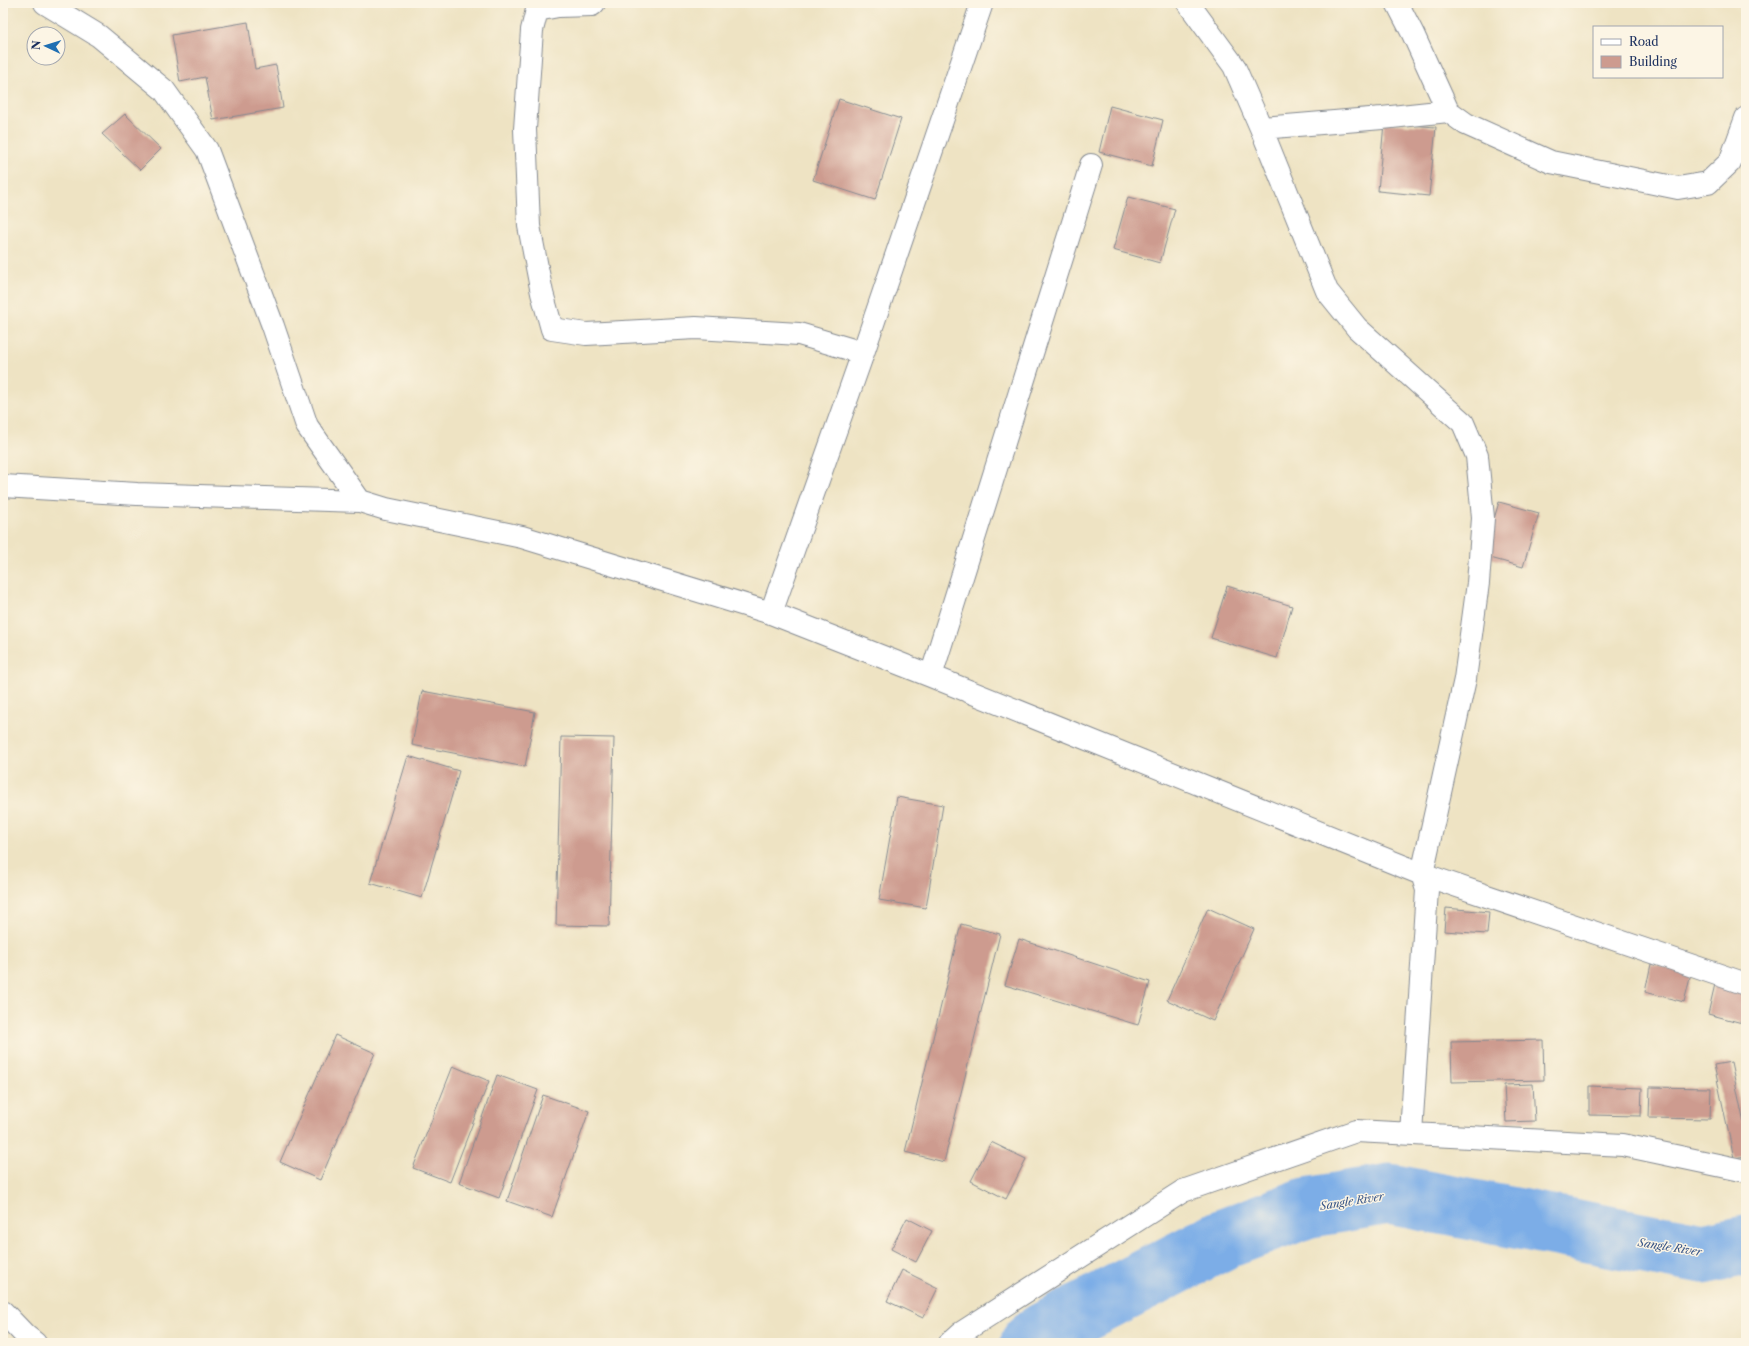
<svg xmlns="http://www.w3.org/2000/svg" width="1749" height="1346" font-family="'Libre Caslon Text',serif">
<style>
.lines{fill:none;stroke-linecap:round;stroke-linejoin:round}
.river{stroke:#7cade7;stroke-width:61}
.building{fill:#cd9b8f}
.street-casing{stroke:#848990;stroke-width:24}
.street{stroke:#fff;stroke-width:22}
.labels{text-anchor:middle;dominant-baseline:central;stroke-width:3;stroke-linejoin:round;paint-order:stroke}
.water-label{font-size:11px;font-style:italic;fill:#385587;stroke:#fcf5e5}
</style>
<rect width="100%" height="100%" fill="#fcf5e5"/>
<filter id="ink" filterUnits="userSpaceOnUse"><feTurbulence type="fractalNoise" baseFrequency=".025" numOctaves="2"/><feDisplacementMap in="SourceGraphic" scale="8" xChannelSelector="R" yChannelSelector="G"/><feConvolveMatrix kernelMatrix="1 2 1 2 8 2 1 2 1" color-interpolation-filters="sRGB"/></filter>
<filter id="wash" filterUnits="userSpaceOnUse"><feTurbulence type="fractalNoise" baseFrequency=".012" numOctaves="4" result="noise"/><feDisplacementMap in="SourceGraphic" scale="16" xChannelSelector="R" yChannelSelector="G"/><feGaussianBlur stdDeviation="0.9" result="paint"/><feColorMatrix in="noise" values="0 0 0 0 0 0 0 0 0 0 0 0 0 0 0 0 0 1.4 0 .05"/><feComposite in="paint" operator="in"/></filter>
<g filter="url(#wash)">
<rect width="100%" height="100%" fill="#eee3c3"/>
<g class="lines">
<!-- river -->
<path class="river" d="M1031,1343l12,-10 181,-94 82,-31 83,-14 314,60 43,-9"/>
</g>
<g id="blocks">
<!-- building -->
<path class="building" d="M248,22l7,47 21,-4 7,43 -70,12 -8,-43 -25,5 -8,-47z
M839,99l62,20 -26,81 -62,-20z
M1110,106l53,14 -11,46 -53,-14z
M125,114l36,35 -21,21 -38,-36z
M1384,123l52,4 -7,69 -51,-5z
M1128,197l47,12 -15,54 -47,-13z
M1499,502l40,11 -16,54 -40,-11z
M1227,586l65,20 -15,52 -66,-20z
M422,691l113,21 -10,55 -113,-22z
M561,737l53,1 -5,188 -53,-1z
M408,756l51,15 -37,127 -52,-15z
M897,797l46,8 -17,103 -47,-8z
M1208,908l46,21 -41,92 -46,-21z
M1446,908l43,4 -2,22 -43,-3z
M961,924l39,10 -56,228 -39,-10z
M1019,939l131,43 -12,43 -133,-40z
M1651,964l40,10 -7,28 -39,-10z
M1715,984l31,8v32l-38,-10z
M335,1035l40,18 -55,127 -40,-18z
M1543,1040l1,40 -92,2 -1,-40z
M1731,1062l15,71v23l-12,2 -20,-93z
M453,1066l36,15 -39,101 -37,-14z
M497,1075l41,15 -39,108 -40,-15z
M1533,1084l2,37 -29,1 -2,-37z
M1589,1086l53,2 -1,28 -52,-1z
M1650,1087l61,1 -1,31 -61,-1z
M543,1095l46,16 -37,106 -45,-16z
M991,1142l35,17 -20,40 -35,-18z
M907,1218l25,13 -16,31 -25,-13z
M902,1270l36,18 -15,30 -36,-17z"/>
</g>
</g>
<g filter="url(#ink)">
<use href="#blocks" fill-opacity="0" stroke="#848990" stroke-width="1"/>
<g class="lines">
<!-- street casing -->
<g class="street-casing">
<path id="street" d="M45,3l54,33 65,54 43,60 66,176 34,100 53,75 26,8 136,28 249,76 160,63 491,198 324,110
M594,3l-2,2 -34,1 -21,4 -5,20 -7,99 4,97 13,67 10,36 34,5 110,-6 103,6 64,19
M1188,3l46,63 27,62 66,163 30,37 106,95 14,33 6,62 -5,65 -13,96 -43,195 5,16 -16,243
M1397,3l16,31 35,77
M1261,128l121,-10 66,-7 18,13 85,38 127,26 30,-5 22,-21 16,-44
M3,486l134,8 223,7
M771,613l92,-260 119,-350
M931,676l160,-511
M3,1312l22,23 10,8
M950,1343l11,-10 222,-142 173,-60 267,14 123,26"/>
</g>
<!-- street -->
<use href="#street" class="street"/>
</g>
</g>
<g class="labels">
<!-- water labels -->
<g class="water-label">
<text transform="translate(1352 1201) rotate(-9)">Sangle River</text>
<text transform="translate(1670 1247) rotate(9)">Sangle River</text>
</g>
</g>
<!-- margin -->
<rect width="1749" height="1346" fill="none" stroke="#fcf5e5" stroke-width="16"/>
<!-- legend -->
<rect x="1593" y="26" width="130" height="52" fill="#fcf5e5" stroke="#a2a6af"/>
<rect x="1601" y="39" width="20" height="6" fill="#ffffff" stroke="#a2a6af"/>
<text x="1629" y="46" font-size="12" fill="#1b2f5e">Road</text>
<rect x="1601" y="56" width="20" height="12" fill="#cd9b8f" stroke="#a2a6af"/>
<text x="1629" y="66" font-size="12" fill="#1b2f5e">Building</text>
<!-- north arrow -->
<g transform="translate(46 46) rotate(274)"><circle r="19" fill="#fcf5e5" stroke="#a2a6af"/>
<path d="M0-3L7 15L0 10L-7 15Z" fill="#1f6fb2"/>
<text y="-6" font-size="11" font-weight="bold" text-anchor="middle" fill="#1b2f5e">N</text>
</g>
</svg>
